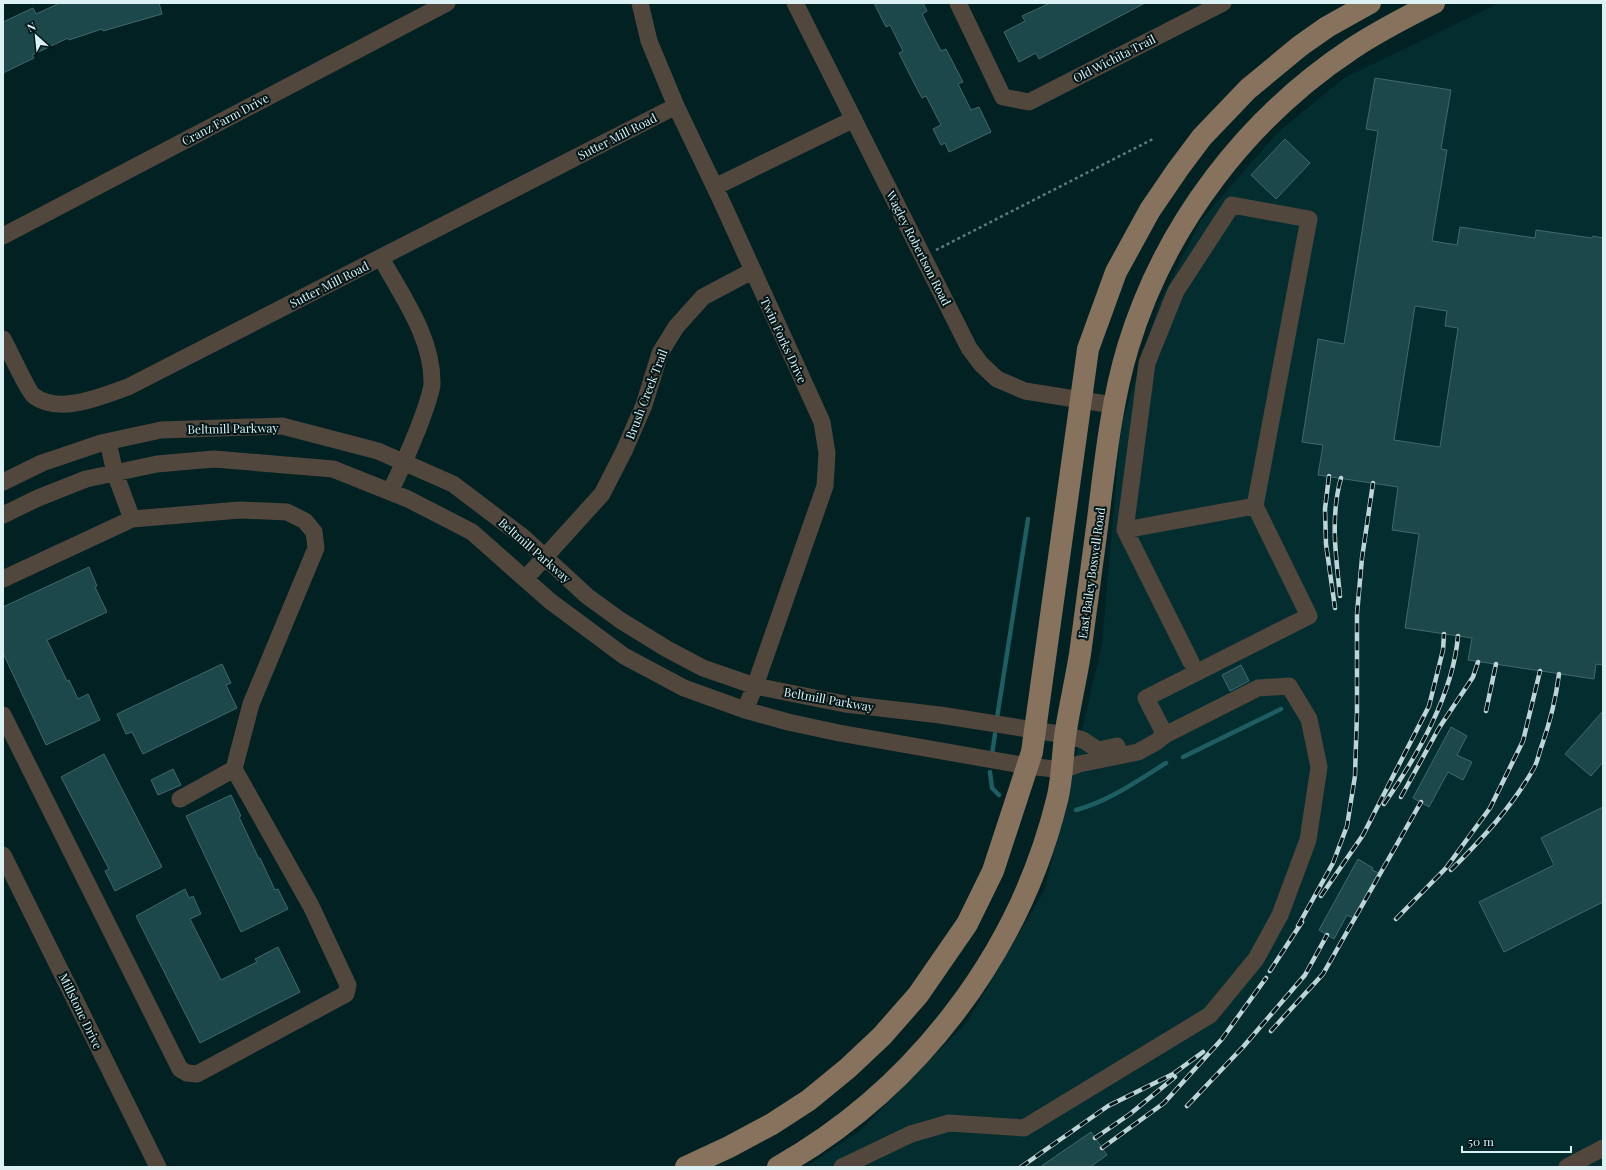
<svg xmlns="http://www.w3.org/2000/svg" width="1606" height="1170" font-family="'Playfair Display',serif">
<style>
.built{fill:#042d30}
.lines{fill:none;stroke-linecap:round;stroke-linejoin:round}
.stream{stroke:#1d5e62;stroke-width:4.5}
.building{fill:#1d484b;stroke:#3f696c;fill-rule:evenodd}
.path{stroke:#607b7d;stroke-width:2.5;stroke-dasharray:3 3;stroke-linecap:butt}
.minor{stroke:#51473d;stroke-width:17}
.major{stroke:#86725d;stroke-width:22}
.rail-casing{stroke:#bdd5d7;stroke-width:4.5}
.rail{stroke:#021618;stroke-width:3;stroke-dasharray:9;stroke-linecap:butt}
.labels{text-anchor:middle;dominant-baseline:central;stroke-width:4;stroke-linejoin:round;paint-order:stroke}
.street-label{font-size:12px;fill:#dbf1f3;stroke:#021618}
</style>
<rect width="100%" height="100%" fill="#012123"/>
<!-- built -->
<path class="built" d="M1499,3h104v1164h-797l55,-37 107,-109 77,-132 57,-245 19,-218 38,-122 42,-84 77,-88 66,-54z"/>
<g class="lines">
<!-- stream -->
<path class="stream" d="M997,718l31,-199
M992,754l3,-20
M1183,757l98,-48
M990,772l2,16 7,7
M1076,810c33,-9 61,-29 90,-47"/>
</g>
<!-- building -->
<path class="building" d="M60,3h99l3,11 -59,17 -1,-2 -33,11 -1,-2 -36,17 2,3 -31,15v-51l30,-14 3,6z
M874,3h49l4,8 -5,3 19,37 5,-2 17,33 -5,2 13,26 8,-3 12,25 -42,20 -4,-9 -4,2 -8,-16 8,-4 -15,-29 -4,2 -8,-15 -15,-30 4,-2 -13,-26 -4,2z
M1050,3h95l-106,56 -3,-6 -17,9 -15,-30 21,-11 -3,-5z
M1375,78l76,12 -10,59 6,1 -15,91 25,4 3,-18 75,11 1,-8 56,8 1,-2 10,2v427l-7,-1 -2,15 -126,-19 4,-22 -67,-10 14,-94 -27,-4 6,-43 -80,-12 5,-30 -21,-3 16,-103 26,5 34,-213 -12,-2zM1415,306l32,5 -2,15 13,2 -18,119 -46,-7z
M1285,139l25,24 -34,36 -25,-24z
M89,567l8,19 -2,1 12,25 -60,28 20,41 2,-1 9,19 10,-5 12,26 -54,25 -43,-92v-46z
M222,664l9,19 -5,2 11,23 -94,46 -11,-22 -6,2 -9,-20z
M1241,665l8,16 -19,10 -8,-16z
M1603,711v51l-12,14 -26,-22z
M1451,727l16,9 -10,19 15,7 -9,18 -15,-8 -19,35 -16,-9z
M104,754l58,113 -47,24 -10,-20 4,-2 -48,-92z
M173,769l8,16 -23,10 -7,-15z
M231,795l10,21 -2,1 20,42 1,-1 15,32 3,-1 10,20 -47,23 -55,-116z
M1603,807v95l-99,50 -25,-50 75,-37 -13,-27z
M1358,859l15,9 -1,2 7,3 -19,35 -1,-1 -6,11 -6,-3 -13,24 -15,-9z
M185,889l4,9 4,-2 8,18 -11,5 31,61 36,-18 -2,-3 23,-12 22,45 -100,51 -64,-127z
M1091,1132l16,23 -17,12h-50z"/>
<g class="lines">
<!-- path -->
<path class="path" d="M936,250l217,-111"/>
<!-- minor -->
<path class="minor" d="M640,3l9,38 27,65 44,92 102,224 5,31 -2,33 -70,200 -10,24
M795,3l174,345 12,16 16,15 28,12 88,14
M958,3l45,94 26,5 194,-99
M715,187l139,-68
M3,236l444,-233
M381,258c21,38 52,80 51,126 0,5 -3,12 -4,17 -10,31 -24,62 -38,91
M3,339c5,9 26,54 31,57 25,19 68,0 94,-9l548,-281
M108,442l7,31 17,46
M3,482l39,-19 59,-20 60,-13 121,-4 96,25 75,33 70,53 64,59 33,24 47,29 36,19 52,18 90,18 95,11 125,20 18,5 15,10 19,-4
M3,515l35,-17 48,-19 71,-15 57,-5 119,10 75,30 64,33 78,69 74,55 60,32 61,22 43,12 51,11 189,33 35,4 16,-6 59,-12 18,-10 9,-7 93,-47 31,-2 20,33 10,48 -11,73 -28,75 -24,44 -46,56 -186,113 -75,-5 -38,11 -69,33
M1125,530l130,-24
M3,579l129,-60 108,-9 47,2 18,9 9,11 2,16 -65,156 -17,65 77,137 37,79 -2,9 -149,80 -10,-1 -7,-4 -177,-354
M525,579l77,-85 22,-43 20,-46 16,-52 16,-26 27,-30 49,-26
M1165,735l-19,-37 163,-82 -54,-110 54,-287 -77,-14 -56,86 -29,72 -22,167 66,132
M180,799l54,-30
M3,855l155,312
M1567,1167l36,-19"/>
<!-- major -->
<path class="major" d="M686,1167l43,-20 43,-23 37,-24 39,-32 34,-32 36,-41 49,-71 26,-53 39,-119 56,-403 28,-77 34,-62 28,-41 24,-32 46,-48 52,-43 27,-19 43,-24
M778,1167c138,-78 241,-213 279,-367 6,-23 5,-46 9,-70 4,-25 10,-51 14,-76 5,-38 10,-75 15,-112 9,-66 14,-132 33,-195 37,-122 119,-229 225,-299 26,-17 53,-31 81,-45"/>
<!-- rail casing -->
<g class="rail-casing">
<path id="rail" d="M1329,476l-4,33 1,35 9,64
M1340,596c-4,-39 -10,-79 1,-118
M1486,711l10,-47
M1401,797l38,-69 34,-51 5,-15
M1384,804c33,-48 69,-109 74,-168
M1451,870c31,-31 61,-63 83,-102 4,-7 5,-16 8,-23 8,-23 14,-47 17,-71
M1321,896l42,-61 66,-129 14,-56 1,-16
M1396,919l50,-51 44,-60 33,-67 17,-70
M1298,926l35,-63 14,-37 8,-50 2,-64v-98l5,-56 11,-75
M1270,971l32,-49
M1271,1031l52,-57 98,-172
M1187,1106l56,-59 62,-72 22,-40
M1095,1138l35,-24 45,-37
M1102,1148l62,-45 58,-64 44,-61
M1021,1167l87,-61 65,-32 30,-22"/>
</g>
<!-- rail -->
<use href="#rail" class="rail"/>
</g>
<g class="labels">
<!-- street labels -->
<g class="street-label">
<text transform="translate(1114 58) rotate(-27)">Old Wichita Trail</text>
<text transform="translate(225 119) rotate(-28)">Cranz Farm Drive</text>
<text transform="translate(617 136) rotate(-27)">Sutter Mill Road</text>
<text transform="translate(919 248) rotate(63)">Wagley Robertson Road</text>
<text transform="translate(329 284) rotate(-27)">Sutter Mill Road</text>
<text transform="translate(784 340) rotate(65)">Twin Forks Drive</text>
<text transform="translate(646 394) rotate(-69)">Brush Creek Trail</text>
<text transform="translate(233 428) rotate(-1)">Beltmill Parkway</text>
<text transform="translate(535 550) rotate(41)">Beltmill Parkway</text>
<text transform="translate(1091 573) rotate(-82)">East Bailey Boswell Road</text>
<text transform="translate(829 699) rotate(10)">Beltmill Parkway</text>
<text transform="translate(81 1011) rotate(64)">Millstone Drive</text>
</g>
</g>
<!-- border -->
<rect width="1606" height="1170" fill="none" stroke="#dbf1f3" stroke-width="8"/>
<!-- north arrow -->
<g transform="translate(36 36) rotate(333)" stroke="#021618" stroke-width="3" paint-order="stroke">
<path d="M0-3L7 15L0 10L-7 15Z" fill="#dbf1f3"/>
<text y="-6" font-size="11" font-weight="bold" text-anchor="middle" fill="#dbf1f3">N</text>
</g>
<!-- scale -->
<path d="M1462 1146v6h109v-6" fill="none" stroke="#dbf1f3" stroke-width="2"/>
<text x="1468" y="1146" font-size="12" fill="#dbf1f3" stroke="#021618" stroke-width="3" paint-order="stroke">50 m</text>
</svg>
